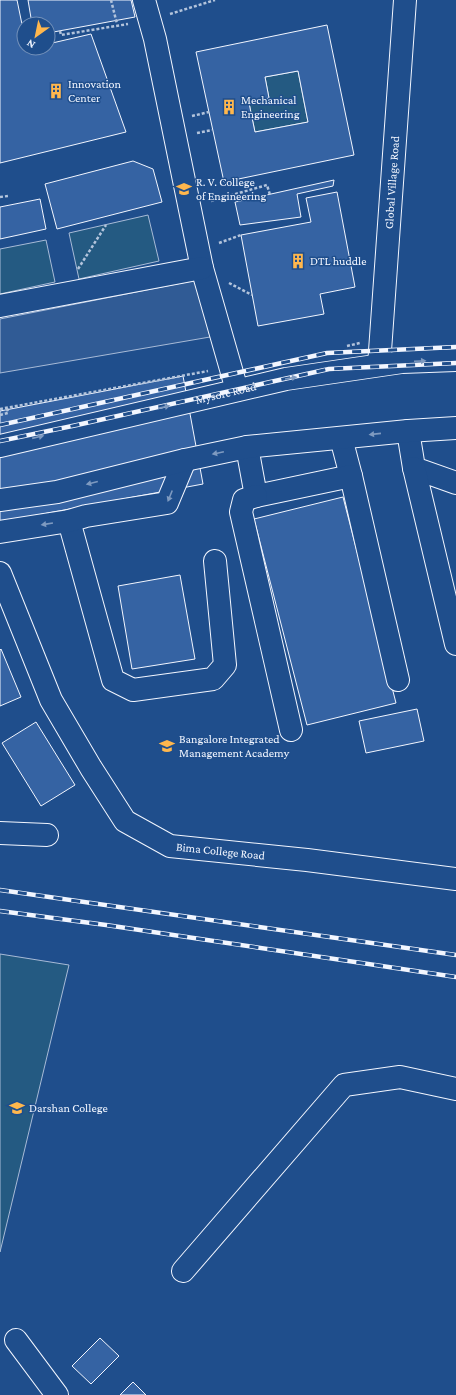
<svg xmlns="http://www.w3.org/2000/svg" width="456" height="1395" font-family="'Crimson Pro',serif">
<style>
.green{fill:#245a82;stroke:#a8bbd7}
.parking{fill:#305b95;stroke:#a8bbd7}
.building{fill:#3563a3;stroke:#f2f6ff;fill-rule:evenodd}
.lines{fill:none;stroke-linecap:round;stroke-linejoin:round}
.minor-casing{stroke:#f2f6ff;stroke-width:24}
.highway-casing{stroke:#f2f6ff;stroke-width:24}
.path{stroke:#b3c4dc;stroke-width:2.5;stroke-dasharray:3 2;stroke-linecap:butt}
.minor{stroke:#1f4e8c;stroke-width:22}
.highway{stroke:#1f4e8c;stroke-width:22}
.rail-casing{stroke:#f2f6ff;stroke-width:4.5}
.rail{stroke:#1f4e8c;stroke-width:3;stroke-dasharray:9;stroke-linecap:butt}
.oneway{fill:#7e9ac0}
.labels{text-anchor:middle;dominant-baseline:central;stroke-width:3;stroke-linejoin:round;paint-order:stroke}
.poi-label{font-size:12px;fill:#f2f6ff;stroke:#1f4e8c;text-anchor:start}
.street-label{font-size:12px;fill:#f2f6ff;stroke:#1f4e8c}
</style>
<rect width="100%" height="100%" fill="#1f4e8c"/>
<!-- green -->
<path class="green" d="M298,71l10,51 -53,10 -6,-29 20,-5 -4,-21z
M148,215l11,46 -80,18 -10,-46z
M46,240l9,42 -55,12v-45z
M0,954l69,11 -69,287z"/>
<!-- parking -->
<path class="parking" d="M197,280l13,57 -210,36v-54z"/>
<!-- building -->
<path class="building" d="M0,0h17l7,34v14h3v1l7,-1h14v-4l43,-10 35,98 -126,31z
M28,0h103l4,17 -87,16v-9h-16z
M327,25l27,130 -130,27 -28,-130zM298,71l10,51 -53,10 -6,-29 20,-5 -4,-21z
M133,161l20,8 9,33 -105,27 -12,-45z
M334,180l-1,6 -36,8 4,23 -61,8 -5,-23z
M337,192l18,95 -35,7 4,20 -66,12 -17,-91 70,-13 -5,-24z
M40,199l6,30 -46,10v-32z
M183,376l20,108 -203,38v-111z
M343,497l53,206 -89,22 -53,-206z
M180,575l15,84 -63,10 -14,-83z
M1,649l20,48 -21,9v-56z
M417,709l7,32 -58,12 -7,-32z
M36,722l39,63 -34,21 -39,-63z
M100,1338l19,18 -28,28 -19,-18z
M133,1382l13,13h-26z"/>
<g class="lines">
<!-- minor casing -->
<g class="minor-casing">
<g id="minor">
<path d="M144,0l11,39 47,229 35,122"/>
<path d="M0,306l202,-38"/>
<path id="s1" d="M379,365l26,-365"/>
<path d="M408,431l6,37 42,15"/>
<path d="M341,438l10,38"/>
<path d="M247,447l9,49 95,-20 47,204"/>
<path d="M414,468l42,176"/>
<path d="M256,496l-12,4 -3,12 50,218"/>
<path d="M69,521l44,159 20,10 80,-11 12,-14 -10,-104"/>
<path d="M0,532l69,-11 17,-5 81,-13 18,-43"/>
<path id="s2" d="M0,573l51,127 40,68 34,53 45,25 137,14 149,19"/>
<path d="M0,833l47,2"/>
<path d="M183,1271l161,-186 56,-8 56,12"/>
<path d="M16,1340l41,55"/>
</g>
</g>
<!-- highway casing -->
<g class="highway-casing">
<g id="highway">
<path id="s3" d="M0,446l286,-67 116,-17 54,-2"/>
<path d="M0,500l57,-8 128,-32 62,-13 161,-16 48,-3"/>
</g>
</g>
<!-- path -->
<path class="path" d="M111,0l6,24
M170,14l45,-14
M60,31l1,4 67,-11
M192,116l17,-4
M197,133l15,-3
M0,197l8,-1
M211,201l56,-16 3,10
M219,243l22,-8
M78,269l28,-44
M229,283l23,12
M347,346l13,-3
M0,409l208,-38
M0,415l8,-2 -1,-5"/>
<!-- minor -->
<use href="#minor" class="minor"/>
<!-- highway -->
<use href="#highway" class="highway"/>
<!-- rail casing -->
<g class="rail-casing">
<path id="rail" d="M0,425l327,-72 129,-6
M0,441l77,-16 252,-56 127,-6
M0,890l456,65
M0,911l106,14 350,52"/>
</g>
<!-- rail -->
<use href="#rail" class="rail"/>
</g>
<!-- one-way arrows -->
<defs><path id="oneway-solid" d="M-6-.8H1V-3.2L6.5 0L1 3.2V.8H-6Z"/></defs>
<g class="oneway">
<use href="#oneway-solid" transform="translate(420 361) rotate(-2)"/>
<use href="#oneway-solid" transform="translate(291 378) rotate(-9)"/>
<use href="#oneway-solid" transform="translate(164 407) rotate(-13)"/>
<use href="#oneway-solid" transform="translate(375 434) rotate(174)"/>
<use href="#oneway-solid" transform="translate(38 437) rotate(-13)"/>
<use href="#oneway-solid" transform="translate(218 453) rotate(168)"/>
<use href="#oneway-solid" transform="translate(92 483) rotate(166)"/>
<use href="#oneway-solid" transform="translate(170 496) rotate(112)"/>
<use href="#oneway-solid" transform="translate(47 524) rotate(171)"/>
</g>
<!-- icons -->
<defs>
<g id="building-bare" transform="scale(1.2)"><path d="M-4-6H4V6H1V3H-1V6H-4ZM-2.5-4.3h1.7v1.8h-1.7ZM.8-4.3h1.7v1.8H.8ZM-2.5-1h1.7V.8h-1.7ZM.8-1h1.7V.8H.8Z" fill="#ffb74d" stroke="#1f4e8c" stroke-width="2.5" paint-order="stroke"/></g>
<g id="university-bare" transform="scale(1.2)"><path d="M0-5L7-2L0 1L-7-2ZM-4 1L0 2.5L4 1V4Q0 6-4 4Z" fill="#ffb74d" stroke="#1f4e8c" stroke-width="2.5" paint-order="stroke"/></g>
</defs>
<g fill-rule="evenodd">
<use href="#building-bare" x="56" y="91"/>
<use href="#building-bare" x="229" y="107"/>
<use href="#university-bare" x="184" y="189"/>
<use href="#building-bare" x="298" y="261"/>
<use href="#university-bare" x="167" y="746"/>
<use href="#university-bare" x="17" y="1108"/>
</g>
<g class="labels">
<!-- poi labels -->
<g class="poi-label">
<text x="68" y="84">Innovation<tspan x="68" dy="14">Center</tspan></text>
<text x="241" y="100">Mechanical<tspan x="241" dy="14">Engineering</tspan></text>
<text x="196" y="182">R. V. College<tspan x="196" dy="14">of Engineering</tspan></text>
<text x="310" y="261">DTL huddle</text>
<text x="179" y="739">Bangalore Integrated<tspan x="179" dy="14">Management Academy</tspan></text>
<text x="29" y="1108">Darshan College</text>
</g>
<!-- street labels -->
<g class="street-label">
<text stroke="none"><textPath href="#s1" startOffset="183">Global Village Road</textPath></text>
<text stroke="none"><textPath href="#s3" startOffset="232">Mysore Road</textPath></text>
<text stroke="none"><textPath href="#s2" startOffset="381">Bima College Road</textPath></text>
</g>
</g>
<!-- north arrow -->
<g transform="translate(36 36) rotate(213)"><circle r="19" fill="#1f4e8c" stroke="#7391ba"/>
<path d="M0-3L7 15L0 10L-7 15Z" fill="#ffb74d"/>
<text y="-6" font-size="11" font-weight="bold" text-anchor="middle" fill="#f2f6ff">N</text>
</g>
</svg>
